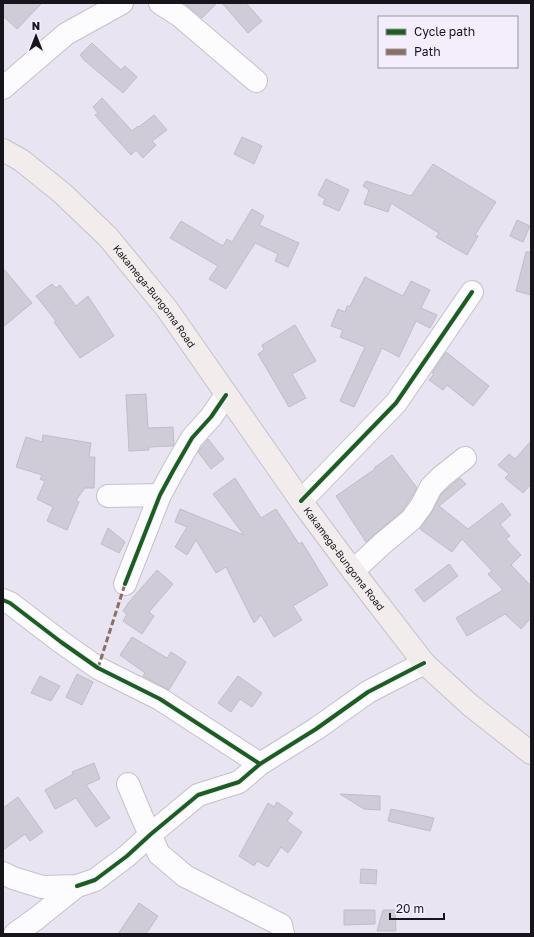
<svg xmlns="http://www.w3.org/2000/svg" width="534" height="937" font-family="'Golos Text',sans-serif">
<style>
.building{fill:#cfccd7;stroke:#bfbdc8}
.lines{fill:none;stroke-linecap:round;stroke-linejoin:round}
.minor-casing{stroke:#c5c1cb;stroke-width:24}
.major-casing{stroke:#c4c2c8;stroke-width:24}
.minor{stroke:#fcfbfd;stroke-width:22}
.major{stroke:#f2ecec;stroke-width:22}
.quiet{stroke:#8d6e63;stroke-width:3;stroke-dasharray:6 3;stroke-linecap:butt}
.cycleway-casing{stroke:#f3edfc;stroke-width:6}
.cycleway{stroke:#1b5e20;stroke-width:4}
.labels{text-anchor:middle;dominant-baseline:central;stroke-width:3;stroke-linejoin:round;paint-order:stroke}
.street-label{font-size:10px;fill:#17141c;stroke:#f3edfc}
</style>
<rect width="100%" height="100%" fill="#e9e4f1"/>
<!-- building -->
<path class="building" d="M3,3h39l-25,26 -14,-13z
M184,3h33l-15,15z
M222,3h24l16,18 -14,12z
M92,43l29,27 4,-4 12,11 -14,16 -39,-33 -4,-5z
M102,98l30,33 6,-5 1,1 15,-12 13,15 -15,11 4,4 -13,13 -7,-8 -5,5 -36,-40 3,-2 -5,-6z
M242,137l20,9 -8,18 -20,-10z
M433,164l63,38 -21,33 3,1 -11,19 -31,-18 3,-4 -48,-30 -3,9 -24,-8 5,-14 -6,-4 3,-5 45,15z
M326,179l23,11 -10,21 -16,-7 2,-5 -7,-4z
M252,209l12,7 -5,9 40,18 -11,24 -13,-6 3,-7 -23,-11 -29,46 -17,-10 9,-13 -48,-28 11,-17 42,25 4,-7 5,3z
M517,220l13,6 -7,16 -13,-6z
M526,252h5v43l-15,-4z
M3,268l29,35 -29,24z
M365,277l38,19 8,-15 19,9 -9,18 16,7 -7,13 -14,-7 -17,36 -17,-9 -28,59 -14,-6 25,-54 -25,-10 3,-7 -12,-4 7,-17 7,3 2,-6h3z
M52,284l4,4 4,-3 16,21 12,-10 26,40 -34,22 -26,-36 2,-1 -20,-25z
M295,325l21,36 -24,13 14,24 -17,9 -31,-53 6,-4 -2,-5z
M446,352l43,34 -16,20 -26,-21 -4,5 -14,-10 5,-6 -2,-1z
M146,394l2,34 25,-1 1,18 -1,1 -24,1v3l-20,1 -3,-56z
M43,435l48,8 -2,14h6l-1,31h-9l-9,12 3,2 -12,28 -20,-9 6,-14 -16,-8 8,-18 -5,-2 2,-4 -26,-8 10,-30 16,5z
M208,439l16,20 -13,10 -13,-17z
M531,441v43l-8,9 -18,-15 4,-4 -11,-9 11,-11 6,5z
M392,455l25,33 -6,10 -9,13 -36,31 -30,-46 39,-27 -1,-1z
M235,478l26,40 15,-9 23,35 3,-2 26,43 -35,21 9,14 -28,17 -13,-22 -7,8 -28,-56 -10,6 -20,-33 -9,15 -12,-8 12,-20 -12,-5 5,-13 64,26 -31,-41z
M460,478l6,6 -27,22 29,23 34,-26 9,12 -11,9 10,12 -4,3 15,16 -10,10 20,21v32l-10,11 -16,-15 -38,22 -11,-18 47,-28 -15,-16 4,-3 -30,-32 -10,13 -32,-23 12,-17 9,-18z
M108,528l17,14 -6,11 -18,-9z
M449,564l9,12 -34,26 -9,-12z
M157,570l16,14 -24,28 5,4 -12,18 -19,-13 4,-7 -4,-3 6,-9z
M132,637l35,21 4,-6 15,10 -17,28 -26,-14 2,-3 -25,-18z
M77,674l16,8 -11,23 -16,-8z
M40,676l20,10 -9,15 -20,-8z
M238,676l24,17 -10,14 -12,-8 -9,13 -13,-9z
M94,763l6,16 -14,6 24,33 -14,9 -20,-29 -21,11 -10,-19 28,-16 -1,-2z
M340,794l40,2v14l-16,-1z
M18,797l25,35 -13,9 -5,-7 -22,16v-42z
M277,802l16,11 -6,8 15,11 -14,21 -7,-6 -13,20 -11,-6 -3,5 -15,-10 29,-53 6,4z
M391,809l43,9 -4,13 -42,-10z
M361,869l16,1 -1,14 -16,-1z
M139,903l19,13 -12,18h-28z
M344,910h31v14l-31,1z
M383,910h12l1,21h-19z"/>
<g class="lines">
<!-- minor casing -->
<g class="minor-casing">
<path id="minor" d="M160,3l20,13 76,65
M3,88l63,-54 56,-31
M108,496l52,-1
M301,501l95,-98 76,-111
M353,571l29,-27 29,-24 11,-15 9,-18 10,-10 24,-19
M125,584l35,-89 13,-24 19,-33 19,-21 15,-22
M3,600l7,3 51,39 37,26 62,31 100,65
M128,784l13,31 18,39 26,22 96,49 2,9
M3,873l10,5 29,9 35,-1 18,-6 32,-24 24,-22 47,-39 41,-13 21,-18 56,-35 52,-37 56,-29
M15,934l22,-16 40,-32"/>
</g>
<!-- major casing -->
<g class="major-casing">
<g id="major">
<path id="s1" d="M3,150l18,10 41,33 46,44 59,72 134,192 52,70 71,92 46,42 61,48"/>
</g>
</g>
<!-- minor -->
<use href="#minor" class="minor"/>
<!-- major -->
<use href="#major" class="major"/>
<!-- quiet -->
<path class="quiet" d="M98,668l27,-84"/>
<!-- cycleway casing -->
<g class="cycleway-casing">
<path id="cycleway" d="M301,501l95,-98 76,-111
M125,584l35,-89 13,-24 19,-33 19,-21 15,-22
M3,600l7,3 51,39 37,26 62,31 100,65
M77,886l18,-6 32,-24 24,-22 47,-39 41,-13 21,-18 56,-35 52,-37 56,-29"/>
</g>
<!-- cycleway -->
<use href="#cycleway" class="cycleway"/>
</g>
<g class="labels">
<!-- street labels -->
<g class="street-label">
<text stroke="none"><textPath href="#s1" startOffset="212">Kakamega-Bungoma Road</textPath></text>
<text stroke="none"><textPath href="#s1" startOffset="536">Kakamega-Bungoma Road</textPath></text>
</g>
</g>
<!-- border -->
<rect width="534" height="937" fill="none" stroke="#17141c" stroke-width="8"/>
<!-- legend -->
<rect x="378" y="16" width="140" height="52" fill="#f3edfc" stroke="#9b96a2"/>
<rect x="386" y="29" width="20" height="6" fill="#1b5e20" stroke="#9b96a2"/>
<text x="414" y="36" font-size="12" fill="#17141c">Cycle path</text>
<rect x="386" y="49" width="20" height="6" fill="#8d6e63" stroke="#9b96a2"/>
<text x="414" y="56" font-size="12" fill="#17141c">Path</text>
<!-- north arrow -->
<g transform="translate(36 36)" stroke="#f3edfc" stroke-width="3" paint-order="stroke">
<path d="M0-3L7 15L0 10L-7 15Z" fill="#17141c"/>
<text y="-6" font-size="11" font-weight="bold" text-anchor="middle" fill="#17141c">N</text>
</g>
<!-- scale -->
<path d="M390 913v6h54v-6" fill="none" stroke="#17141c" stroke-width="2"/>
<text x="396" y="913" font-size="12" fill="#17141c" stroke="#f3edfc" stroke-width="3" paint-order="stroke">20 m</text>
</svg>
